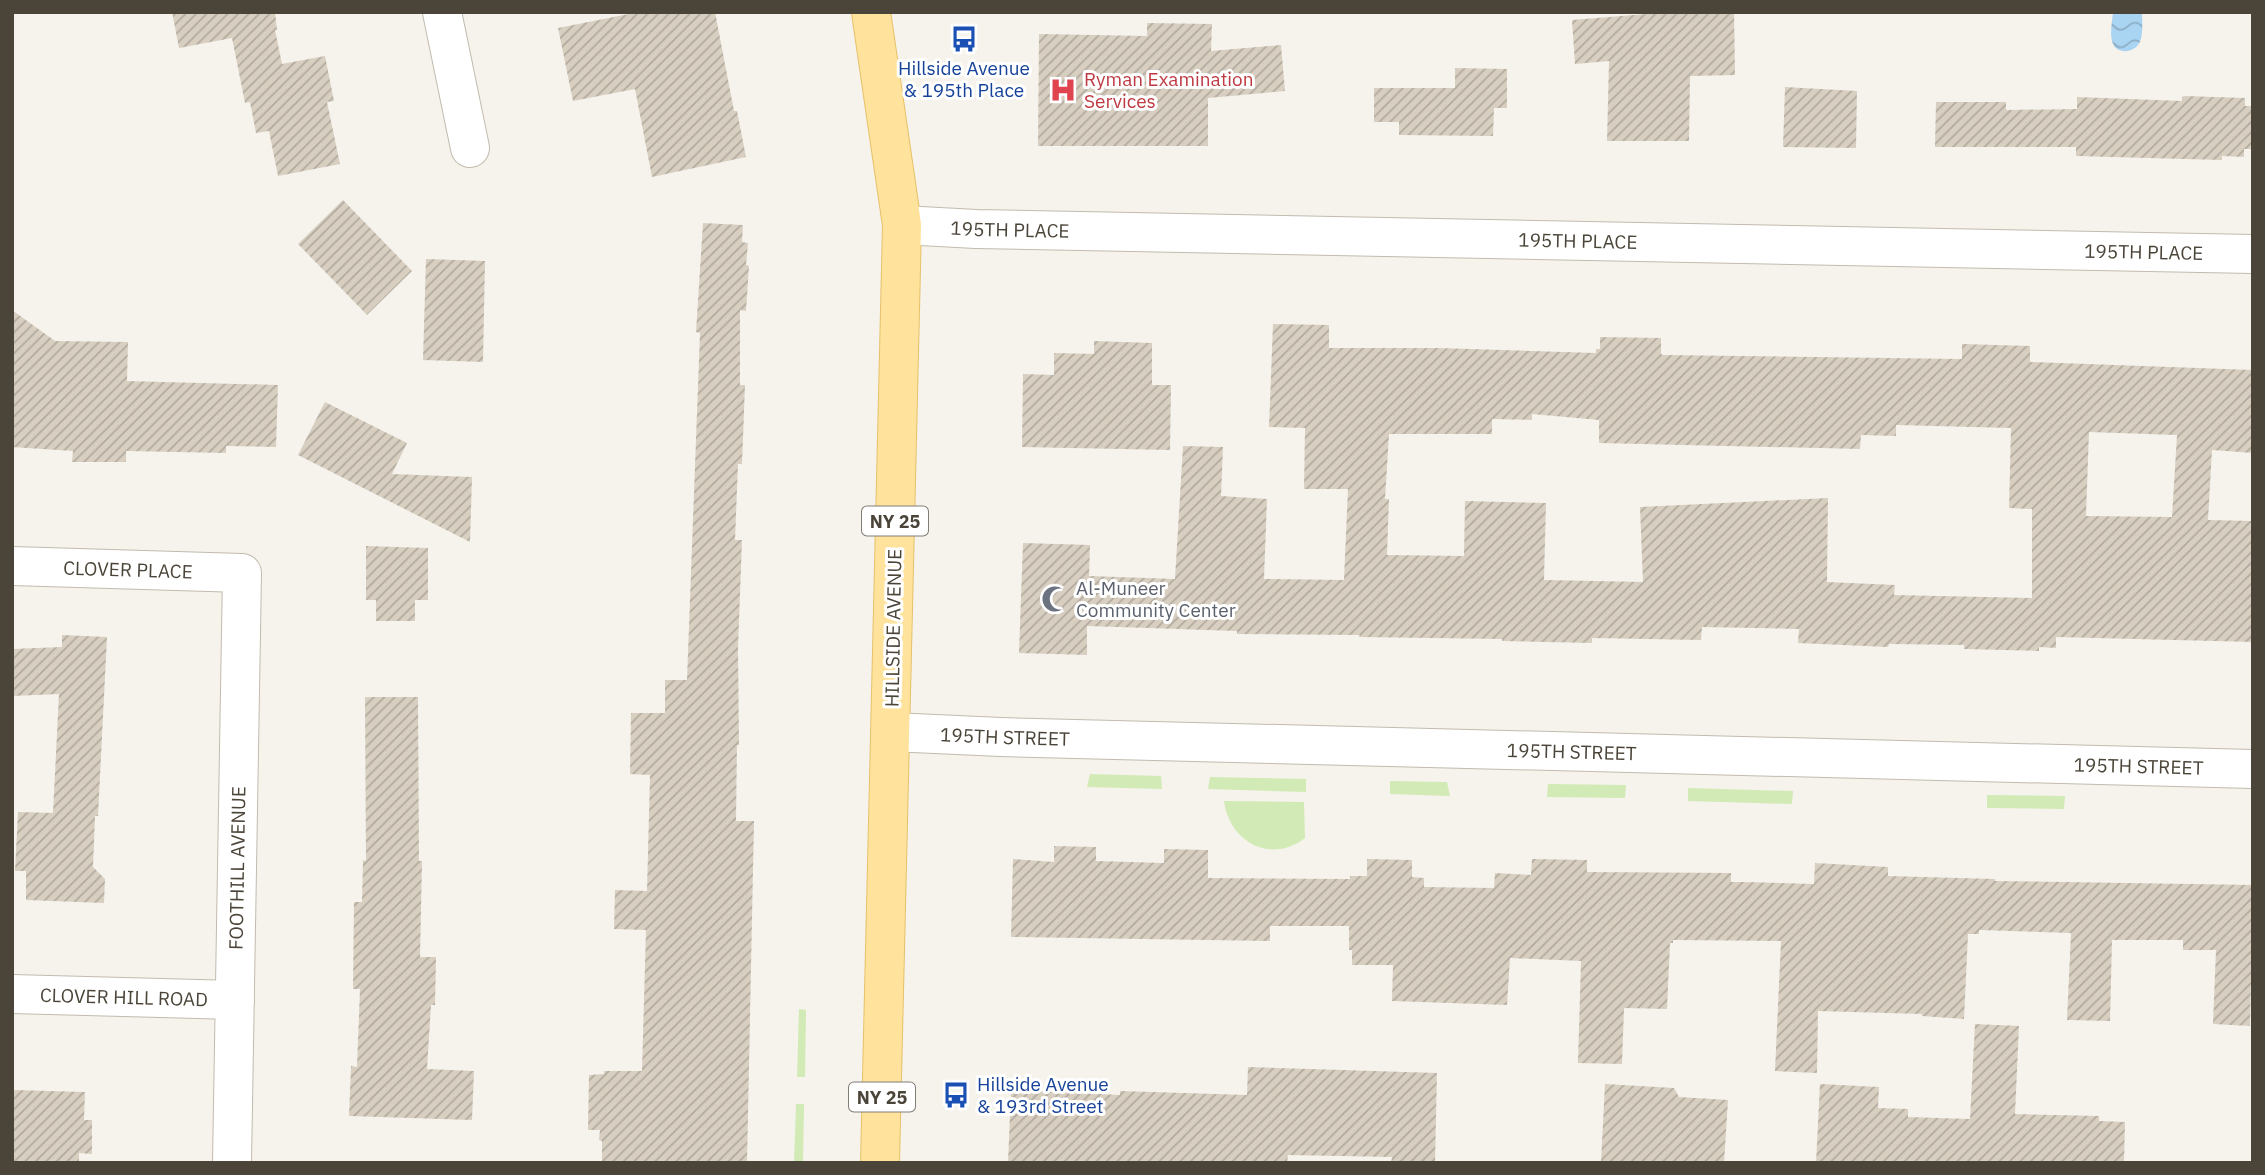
<svg xmlns="http://www.w3.org/2000/svg" width="2265" height="1175" font-family="'IBM Plex Sans',sans-serif">
<style>
.grass{fill:#d2eab5}
.water{fill:url(#water-waves)}
.building{fill:url(#building-hatch);fill-rule:evenodd}
.lines{fill:none;stroke-linecap:round;stroke-linejoin:round}
.minor-casing{stroke:#c2bbae;stroke-width:40}
.primary-casing{stroke:#e6c16a;stroke-width:40}
.minor{stroke:#fff;stroke-width:38}
.primary{stroke:#ffe39c;stroke-width:38}
.labels{text-anchor:middle;dominant-baseline:central;stroke-width:6;stroke-linejoin:round;paint-order:stroke}
.shield{fill:#fff;stroke:#817c74;stroke-width:2}
.shield-label{font-size:18px;font-weight:bold;fill:#4b4439}
.transit-label{font-size:19px;fill:#164399;stroke:#fff}
.health-label{font-size:19px;fill:#be3a42;stroke:#fff;text-anchor:start}
.street-label{font-size:19px;fill:#4b4439;stroke:#fff}
.worship-label{font-size:19px;fill:#5b616d;stroke:#fff;text-anchor:start}
</style>
<defs>
<pattern id="water-waves" width="16" height="10" patternUnits="userSpaceOnUse" patternTransform="scale(1.75)"><rect width="16" height="10" fill="#a9d4f2"/><path d="M0 5q4-4 8 0t8 0" fill="none" stroke="#8caec5"/></pattern>
<pattern id="building-hatch" width="6" height="6" patternUnits="userSpaceOnUse" patternTransform="scale(1.75)"><rect width="6" height="6" fill="#d8cfc1"/><path d="M-1 1l2-2M0 6l6-6M5 7l2-2" fill="none" stroke="#b1aa9e"/></pattern>
</defs>
<rect width="100%" height="100%" fill="#f6f3ec"/>
<!-- grass -->
<path class="grass" d="M1090,774l71,2 1,13 -75,-2z
M1210,777l96,2v13l-98,-3z
M1390,781l57,1 3,14 -60,-2z
M1548,784l78,1 -1,13 -78,-1z
M1688,788l105,3 -1,13 -104,-3z
M1987,795l78,1 -1,13 -77,-1z
M1224,801l80,1 1,36c-35,27 -76,3 -81,-37z
M799,1009l7,1 -1,67h-8z
M796,1104h8l-1,59h-9z"/>
<!-- water -->
<path class="water" d="M2113,12h29c0,9 2,26 -4,33 -3,4 -10,7 -15,6 -17,-2 -11,-27 -10,-39z"/>
<!-- building -->
<path class="building" d="M172,12h103l2,18h-2l7,34 43,-8 9,45 -7,1 13,62 -62,12 -9,-45 -13,2 -6,-31 -5,1 -13,-65 -53,10z
M639,12h76l19,99h3l9,46 -94,20 -17,-88 -62,12 -15,-73z
M1671,12h63l1,63 -45,1 -1,65h-82l2,-80 -34,3 -3,-44z
M1147,23l65,1 -1,27 70,-6 4,46 -77,7v48h-170l1,-112 108,2z
M1455,68l52,1v39h-13l-1,28 -94,-1v-13h-25v-34h81z
M1785,87l72,4 -1,57 -73,-1z
M2185,96l60,2v8h8v43h-9v8l-22,-1v4l-146,-4v-9h-141l1,-45h70v8l71,-1v-12l105,4v-4z
M343,200l69,71 -45,44 -69,-71z
M703,223l40,2 -1,17 6,1 -2,22 3,1 -3,45 -6,-1v75h5l-3,79h-4l-3,76h7l-4,108 1,97h-2l-1,76h18l-7,342h-145v-22l-3,-1 1,-10h-12l1,-55 15,-1v-3h38l4,-141 -32,-1 1,-39 32,1 3,-116 -20,-1 1,-61h34v-33h22l13,-347 -4,-1z
M426,259l59,2 -2,101 -60,-2z
M12,310l43,31 73,1 -1,39 151,4 -2,62 -50,-1v7l-100,-2v11h-54l1,-11 -61,-4z
M1273,324l56,1v23h109l158,5v-4h4v-12l61,1v16l2,1 299,4v-15l68,2v16l223,8v83l-41,-3 -4,70 45,1v121l-197,-5v11l-17,-1v4l-75,-2v-4l-75,-1 -1,3 -90,-4 1,-14 -97,-2 -1,13 -109,-2v5l-90,-2v-2l-143,-2 1,-2 -123,-1v-3l-150,-5v29l-68,-2 4,-110 67,2 -1,31 86,3 8,-133 40,1 -2,49 46,3 -3,80 80,1 4,-91h-44l1,-61 -36,-1zM1532,414l67,6v23l261,6 1,-14 35,1v-11l115,3 -2,80 23,1v89l-138,-3 1,-10 -68,-3 1,-84 -188,9 3,75 -99,-2 2,-77 -81,-2 -1,55 -77,-1 2,-56h-4l4,-65h103v-15l40,1zM2089,432l88,3 -5,82 -86,-1z
M1094,341l58,2v42h19l-1,65 -148,-3 1,-73 31,1v-22l40,1z
M325,402l82,41 -15,31 80,3 -2,65 -172,-87z
M366,546l62,2v52h-13v21h-39v-21h-10z
M62,635l45,2 -9,179h-3l-2,51 12,12 -1,24 -78,-3v-29h-11l3,-59 35,1 6,-119 -47,2v-47l50,-2z
M365,697h53l1,164h3l-2,96h16l-1,48h-4l-4,64 47,2 -2,49 -123,-4 2,-50 6,1 3,-78h-7l1,-87h8l1,-42 3,1z
M1054,846l42,1v14l68,2v-14l44,1v28l142,1v-3h17v-17l45,1v17l12,1v9l70,1 1,-15 36,2 1,-16 55,1v12l144,1v9h13l70,2 1,-21 73,4v9l107,3v2l258,4 -3,141 -37,-2 3,-74h-33v-10h-71l-2,81 -43,-1 4,-87 -92,-3v4h-11l-4,85 -42,-3v-2l-104,-3 -1,62 -42,-2 6,-130 -108,-1v3h-3l-3,66 -43,-1 -2,56 -44,-1 3,-102 -71,-3 -3,47 -115,-4 1,-36h-41v-15h-3v-24h-79v15l-259,-4 2,-78 41,3z
M1975,1024l44,2 -4,88 84,2v5l26,1 -1,41h-308l4,-79 59,3 -1,21 30,1v8l62,2z
M1248,1067l189,6 -2,90h-44l1,-6 -104,-2 -1,8h-279l3,-73 109,5v-4l127,4z
M1605,1084l69,4 5,9 49,3 -4,63 -123,-1z
M13,1090l72,2 -1,28h8v34l-13,-1v10h-67z"/>
<g class="lines">
<!-- minor casing -->
<g class="minor-casing">
<g id="minor">
<path d="M442,12l28,136"/>
<path id="s1" d="M902,225l74,4 1277,25"/>
<path id="s2" d="M12,566l230,7 -10,590"/>
<path id="s3" d="M891,732l110,5 1252,32"/>
<path id="s4" d="M12,994l223,6"/>
</g>
</g>
<!-- primary casing -->
<g class="primary-casing">
<path id="primary" d="M871,12l31,213 -22,938"/>
</g>
<!-- minor -->
<use href="#minor" class="minor"/>
<!-- primary -->
<use href="#primary" class="primary"/>
</g>
<!-- icons -->
<defs>
<g id="bus-bare" transform="scale(2.1)"><path d="M-5-6H5V4H4V6H2V4H-2V6H-4V4H-5ZM-3.5-4V0h7V-4ZM-3.5 1.2v1.5H-2V1.2ZM2 1.2v1.5H3.5V1.2Z" fill="#1a4fb4" stroke="#fff" stroke-width="2.5" paint-order="stroke"/></g>
<g id="hospital-bare" transform="scale(2.1)"><path d="M-5-5h3v3.5h4V-5h3V5h-3V1.5h-4V5h-3Z" fill="#e0444e" stroke="#fff" stroke-width="2.5" paint-order="stroke"/></g>
<g id="mosque-bare" transform="scale(2.1)"><path d="M3.5-4.9A6 6 0 1 0 3.5 4.9A5 5 0 1 1 3.5-4.9Z" fill="#6b7280" stroke="#fff" stroke-width="2.5" paint-order="stroke"/></g>
</defs>
<g fill-rule="evenodd">
<use href="#bus-bare" x="964" y="39"/>
<use href="#hospital-bare" x="1063" y="90"/>
<use href="#mosque-bare" x="1055" y="599"/>
<use href="#bus-bare" x="956" y="1095"/>
</g>
<g class="labels">
<!-- shield labels -->
<g class="shield">
<rect x="862" y="506.5" width="66" height="29" rx="5"/>
<rect x="849" y="1082.5" width="66" height="29" rx="5"/>
</g>
<g class="shield-label">
<text x="895" y="521">NY 25</text>
<text x="882" y="1097">NY 25</text>
</g>
<!-- transit labels -->
<g class="transit-label">
<text x="964" y="68">Hillside Avenue<tspan x="964" dy="22">&amp; 195th Place</tspan></text>
<text x="977" y="1084" text-anchor="start">Hillside Avenue<tspan x="977" dy="22">&amp; 193rd Street</tspan></text>
</g>
<!-- health labels -->
<g class="health-label">
<text x="1084" y="79">Ryman Examination<tspan x="1084" dy="22">Services</tspan></text>
</g>
<!-- street labels -->
<g class="street-label">
<text stroke="none"><textPath href="#s1" startOffset="108">195TH PLACE</textPath></text>
<text stroke="none"><textPath href="#s1" startOffset="676">195TH PLACE</textPath></text>
<text stroke="none"><textPath href="#s1" startOffset="1242">195TH PLACE</textPath></text>
<text stroke="none"><textPath href="#s2" startOffset="116">CLOVER PLACE</textPath></text>
<text transform="translate(893 628) rotate(-89)">HILLSIDE AVENUE</text>
<text stroke="none"><textPath href="#s3" startOffset="114">195TH STREET</textPath></text>
<text stroke="none"><textPath href="#s3" startOffset="681">195TH STREET</textPath></text>
<text stroke="none"><textPath href="#s3" startOffset="1248">195TH STREET</textPath></text>
<text transform="translate(237 868) rotate(-89)">FOOTHILL AVENUE</text>
<text stroke="none"><textPath href="#s4" startOffset="112">CLOVER HILL ROAD</textPath></text>
</g>
<!-- worship labels -->
<g class="worship-label">
<text x="1076" y="588">Al-Muneer<tspan x="1076" dy="22">Community Center</tspan></text>
</g>
</g>
<!-- border -->
<rect width="2265" height="1175" fill="none" stroke="#4b4439" stroke-width="28"/>
</svg>
